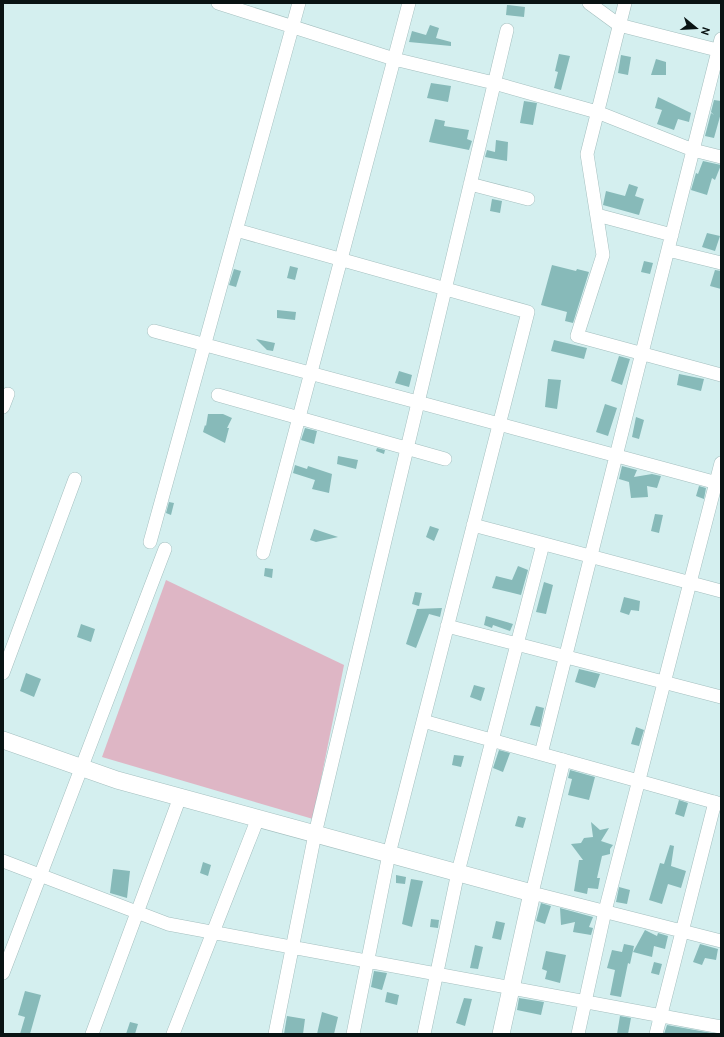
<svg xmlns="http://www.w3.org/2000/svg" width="724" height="1037" font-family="Cabin,sans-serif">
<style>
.green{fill:#deb6c5}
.building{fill:#87bab9}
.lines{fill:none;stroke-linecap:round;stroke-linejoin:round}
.minor-casing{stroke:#a4bfbf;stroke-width:14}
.major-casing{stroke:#a4bfbf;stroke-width:18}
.minor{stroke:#fff;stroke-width:13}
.major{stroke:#fff;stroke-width:17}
</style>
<rect width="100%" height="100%" fill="#d4efef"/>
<!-- green -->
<path class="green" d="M166,580l178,85 -31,154 -211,-62z"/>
<!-- building -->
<path class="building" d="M507,5l18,2 -1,10 -18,-2z
M430,25l9,3 -3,10 15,4v4l-42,-4 3,-11 14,4z
M559,54l11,2 -9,34 -7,-2 4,-16 -3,-1z
M621,55l10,2 -3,18 -10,-2z
M656,59l10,3v13h-15z
M431,83l20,3 -3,16 -21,-4z
M658,97l33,16 -2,9 -11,-3 -4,11 -17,-6 5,-14 -7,-2z
M714,100l7,1v12l-7,25 -9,-2 6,-23 3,2 -3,-3z
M524,101l13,2 -4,22 -13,-2z
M435,119l10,2 -1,5 25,4 -2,9 5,2 -3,9 -40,-8z
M496,140l12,2 -1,19 -22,-4 2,-7 8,2z
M703,161l18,4 -6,15 -3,-2 -5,17 -16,-5 5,-17 2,1z
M629,184l9,3 -3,9 9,3 -5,16 -36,-10 3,-14 19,5z
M492,199l10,2 -2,12 -10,-2z
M707,233l13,3 -5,15 -13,-4z
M644,261l9,2 -3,11 -9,-2z
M552,265l24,6 1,-2 12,3 -16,51 -8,-2 2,-9 -26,-7z
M290,266l8,2 -3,12 -8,-2z
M234,269l7,2 -5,16 -7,-2z
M715,270l6,1v18l-11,-3z
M277,310l19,2 -1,8 -18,-2z
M256,339l19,4 -2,8 -6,-1z
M554,340l33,8 -3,11 -33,-8z
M619,356l11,3 -8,26 -11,-4z
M399,371l13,4 -3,12 -14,-4z
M679,374l25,5 -3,12 -24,-6z
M548,379l13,1 -4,29 -12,-2z
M605,404l12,4 -9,28 -12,-4z
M208,414h15l9,4 -5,10h2l-4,15 -22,-11 2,-7 1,1z
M636,417l8,3 -5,19 -7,-2z
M305,428l12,3 -3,13 -13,-4z
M377,448l8,2 -1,4 -8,-3z
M338,456l20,4 -2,9 -19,-5z
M295,465l12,4 1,-3 24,8 -3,19 -17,-4 3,-9 -22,-7z
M622,466l15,4 -3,7 18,-3 9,2 -4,12 -10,-2 1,11 -17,1 -2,-16 -10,-3z
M699,486l7,2 -2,11 -8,-3z
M169,502l5,1 -3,12 -5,-2z
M655,514l8,1 -4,18 -8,-2z
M430,526l9,3 -5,12 -8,-4z
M314,529l24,8 -22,5 -6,-2z
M518,566l10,4 -7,25 -29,-7 4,-12 16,4z
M265,568l8,1 -1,9 -8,-2z
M544,582l9,3 -7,29 -10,-2z
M415,592l7,1 -3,13 -7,-2z
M624,597l16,4 -1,10 -8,-1 -2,5 -9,-3z
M442,608l-2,9 -11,-3 -13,34 -10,-4 11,-35z
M486,616l27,8 -3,7 -17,-6 -1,3 -8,-3z
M81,624l14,5 -4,13 -14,-5z
M579,669l21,5 -5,14 -20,-6z
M26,673l15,6 -7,18 -14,-6z
M474,685l11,3 -4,13 -11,-4z
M536,706l8,2 -4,19 -10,-2z
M636,727l8,3 -5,16 -8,-2z
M499,750l11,3 -7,19 -10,-4z
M454,755l10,1 -3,11 -9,-2z
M570,770l25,7 -6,23 -21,-5 4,-16 -4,-1z
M679,800l9,3 -4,14 -9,-3z
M518,816l8,2 -3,10 -8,-2z
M591,822l9,8 9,-2 -8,13 12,4 -3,4v5l-8,2 -5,22h3l-2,11 -10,-1 -1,6 -13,-3 5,-31h4l-12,-16 10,-1 3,-5 9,-1z
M670,845l4,1 -3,20 15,5 -5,17 -13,-4 -6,20 -13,-4 11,-37 4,1z
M203,862l8,3 -3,11 -8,-3z
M113,869l17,2 -3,27 -17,-5z
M396,875l10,2 -1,7 -9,-1z
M411,879l12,2 -11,46 -10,-3z
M619,887l11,3 -3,14 -11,-2z
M541,903l10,3 -6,18 -9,-3z
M560,908l33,9 -4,10 4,1 -2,7 -18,-3 2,-10 -14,3z
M431,919l8,1 -1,8 -8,-1z
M496,921l9,2 -4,17 -9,-2z
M645,930l12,6 1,-3 10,3 -3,13 -11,-3 -2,11 -19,-5z
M624,944l10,2 -4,18 -2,-1 -7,34 -11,-2 5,-25 -8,-2 5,-18 10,2z
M700,944l18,5 -2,11 -11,-2 -3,7 -9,-3z
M475,945l8,2 -5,22 -8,-1z
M546,951l20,4 -6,28 -15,-4 2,-8 -5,-2z
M654,962l8,2 -3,11 -8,-2z
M374,971l13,2 -5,17 -11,-3z
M25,991l16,4 -11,39h-10l5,-17 -7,-2z
M387,992l12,3 -2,10 -12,-3z
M464,998l8,1 -7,27 -9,-3z
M519,998l25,4 -3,13 -24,-5z
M322,1012l16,5 -4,17h-17z
M287,1016l18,3 -2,15h-19z
M620,1016l11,2 -3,16h-11z
M130,1022l8,2 -3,10h-9z
M667,1025l45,8v1h-48z"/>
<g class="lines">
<!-- minor casing -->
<g class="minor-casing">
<path id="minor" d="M218,3l176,56 100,24 103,29 96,38 28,7
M589,3l30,22 102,26
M625,3l-38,151 16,101 -26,81 144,39
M470,184l58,15
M597,215l75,20
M236,230l292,82 -139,542 -36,180
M668,250l53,13
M154,331l567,153
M218,395l227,64
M3,407l5,-13
M473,525l248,66
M150,542l149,-539
M263,553l146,-550
M447,626l274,71
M3,673l72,-194
M423,721l298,83
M541,754l180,-715
M564,760l-32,133 189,48
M3,861l165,63 553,103
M3,973l162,-424
M92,1034l88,-237
M173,1034l85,-216
M275,1034l40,-200 192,-804
M424,1034l34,-162 85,-328
M578,1034l27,-123 116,-448
M656,1034l59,-232"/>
</g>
<!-- major casing -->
<g class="major-casing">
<path id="major" d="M3,740l114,40 415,113 -31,141"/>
</g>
<!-- minor -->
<use href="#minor" class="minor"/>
<!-- major -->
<use href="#major" class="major"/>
</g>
<!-- border -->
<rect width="724" height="1037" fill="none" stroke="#091313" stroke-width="8"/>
<!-- north arrow -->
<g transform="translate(696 28) rotate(108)" stroke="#d4efef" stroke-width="3" paint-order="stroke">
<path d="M0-3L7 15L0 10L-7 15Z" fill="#091313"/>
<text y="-6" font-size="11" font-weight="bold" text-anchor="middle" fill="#091313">N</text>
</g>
</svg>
